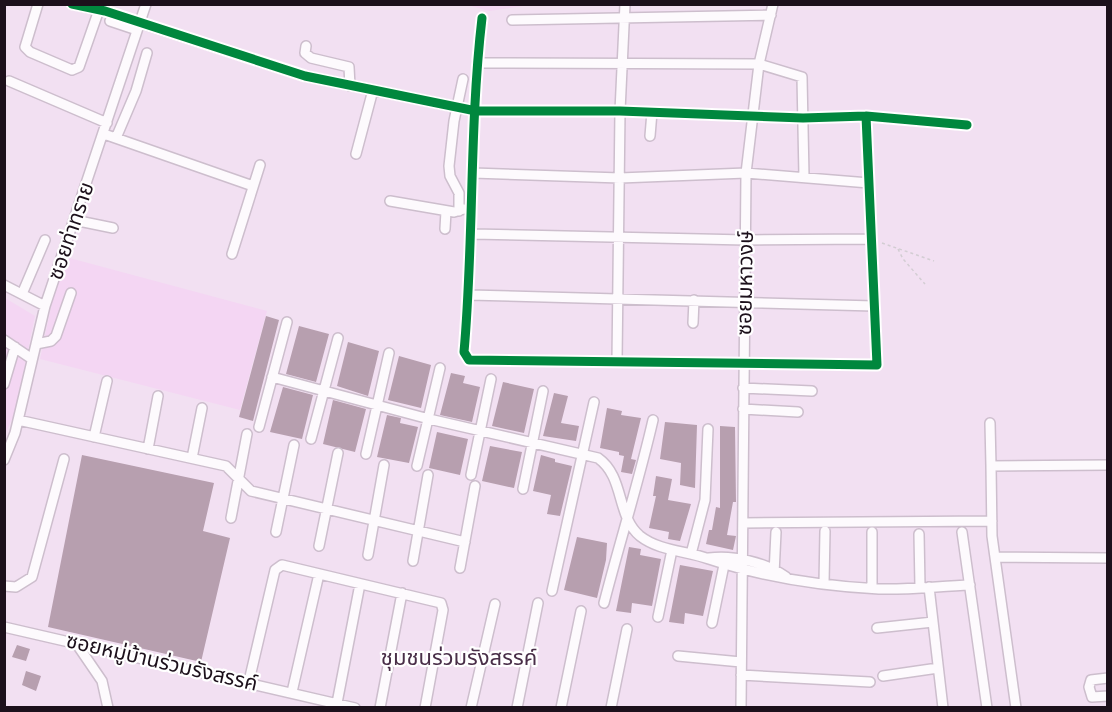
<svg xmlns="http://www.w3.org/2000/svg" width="1112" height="712" font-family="'Source Sans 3','Noto Sans Thai',sans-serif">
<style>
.built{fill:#f4d6f3}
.building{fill:#b79faf}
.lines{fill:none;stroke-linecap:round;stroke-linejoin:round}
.minor-casing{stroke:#cdbecd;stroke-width:12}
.path{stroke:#d3cdd3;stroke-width:1.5;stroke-dasharray:3 3;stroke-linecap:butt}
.minor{stroke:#fdfafd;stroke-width:9}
.cycleway-casing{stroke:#fff;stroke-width:13}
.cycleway{stroke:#00873e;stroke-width:9}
.labels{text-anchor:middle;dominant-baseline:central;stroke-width:4.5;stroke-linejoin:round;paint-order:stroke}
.street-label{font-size:21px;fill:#1c101b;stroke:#fff}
.neighbourhood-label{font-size:22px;fill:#492e48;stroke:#fff}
</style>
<rect width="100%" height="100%" fill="#f2e0f2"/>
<!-- built -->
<path class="built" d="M467,5h63l-41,6z
M62,256l205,55 -27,99 -200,-51z
M5,298l30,18 -20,97 -10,21z"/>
<!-- building -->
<path class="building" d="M266,316l13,4 -26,101 -14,-4z
M299,326l30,8 -13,48 -30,-8z
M348,342l31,9 -11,45 -31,-10z
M399,356l32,9 -10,43 -33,-8z
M451,373l14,3 -2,7 17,4 -8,35 -32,-7z
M503,382l31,7 -10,44 -32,-7z
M283,387l30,8 -11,44 -32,-7z
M554,393l14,3 -7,27 18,3 -3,15 -33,-5z
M333,400l33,9 -11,43 -32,-8z
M607,408l15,3 -1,4 20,3 -10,41 5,1 -4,14 -11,-2 3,-16 -5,-1v-3l-19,-4z
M387,415l14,3 -1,5 18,4 -9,36 -32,-6z
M665,422l32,3 -2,63 -15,-3 1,-22 -21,-4z
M720,426l15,1 1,75h-3l-6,33 9,1 -3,14 -27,-6 3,-14h3l4,-23 4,1z
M437,432l31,7 -8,36 -31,-7z
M490,446l32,6 -8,36 -32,-7z
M82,455l132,28 -11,48 27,7 -29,124 -153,-35z
M541,455l14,4v3l17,4 -12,50 -13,-2 4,-19 -18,-4z
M656,476l16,3 -4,21 23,4 -11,37 -12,-2 1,-7 -20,-4 7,-32h-3z
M577,537l30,6 -1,17 -9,38 -33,-8z
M629,547l12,2 -1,6 21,4 -9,47 -20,-3 -1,10 -15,-2z
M680,565l33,6 -10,45 -18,-3 -1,11 -15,-2z
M17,645l13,4 -4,12 -14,-4z
M26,671l15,5 -5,15 -14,-6z"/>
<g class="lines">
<!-- minor casing -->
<g class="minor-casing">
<path id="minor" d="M38,4l-13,43 5,5 42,18 7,-3 22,-63
M72,4l30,7
M112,14l193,62 171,35h144l183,7 63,-2 101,9
M482,18c-13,111 -8,223 -18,334l5,8 408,5 -11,-249
M512,20l259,-5
M110,21l27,9
M306,46l-1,7 6,5 38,9 1,19
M477,63l282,1 43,13 2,100
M9,81l98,42
M104,134l149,52
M650,136l2,-24
M116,138l20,-47 11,-38
M356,154l17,-64
M473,173l147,5 126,-5 123,10
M390,201l64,11 10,-3
M459,211v-18l-9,-17 -1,-10 5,-45 9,-42
M74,220l39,8
M445,229l1,-18
M472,234l274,6 125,-1
M232,254l28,-89
M4,285l41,21
M22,294l23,-54
M469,295l405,11
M693,323l1,-23
M4,340l28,19
M36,344l15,-3 5,-5 15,-43
M617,361l3,-250 5,-107
M272,377l157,42 169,39c27,19 18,58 42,78 19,15 47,15 69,23 54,18 113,27 170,30 30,1 61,-3 91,-4
M4,384l11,-37
M743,388l69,3
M743,409l55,3
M18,420l208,46 25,25 214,51
M990,423l1,43
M259,427l28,-105
M94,437l13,-56
M311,439l27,-101
M148,449l10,-53
M366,454l23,-101
M192,458l10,-50
M4,460l11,-27 30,-127 101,-302
M417,466l23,-98
M471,475l20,-96
M523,489l20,-98
M231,518l16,-84
M743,523l249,-2
M276,532l18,-87
M872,532v56
M962,532l25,176
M919,534l1,53
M319,546l19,-93
M691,554l14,-54 3,-71
M368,555l16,-90
M995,557l113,1
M709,558c25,-3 56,4 77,19
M413,561l15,-86
M460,568l15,-82
M774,574l2,-42
M824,583l1,-52
M4,586l12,1 16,-10 32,-118
M929,587l14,121
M552,591l42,-189
M604,603c16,-62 35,-122 49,-183
M658,617l14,-67
M712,623l12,-58
M4,627l351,81
M877,628l56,-6
M76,643l26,38 6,27
M678,656l63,6
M741,675l129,7
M883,676l55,-8
M1108,678l-17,2 -2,7 3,10 16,-1
M249,681l26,-111 7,-5 159,38 2,7 -18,98
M292,692l27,-118
M337,703l23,-119
M380,708l22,-115
M471,708l24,-104
M517,708l21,-105
M561,708l20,-97
M611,708l16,-79
M741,708l5,-535 13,-109 14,-60
M1016,708l-24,-172 -1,-70 117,-1"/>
</g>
<!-- path -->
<path class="path" d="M882,243l52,18
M898,249l5,10 22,25"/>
<!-- minor -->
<use href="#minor" class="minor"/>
<!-- cycleway casing -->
<g class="cycleway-casing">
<path id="cycleway" d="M72,4l33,7 200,65 171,35h144l183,7 63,-2 101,9
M482,18c-13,111 -8,223 -18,334l5,8 408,5 -11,-249"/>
</g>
<!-- cycleway -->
<use href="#cycleway" class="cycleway"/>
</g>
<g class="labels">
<!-- street labels -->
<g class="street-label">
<text transform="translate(71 231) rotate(-71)">ซอยท่าทราย</text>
<text transform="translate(745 283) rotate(-89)">ซอยมหาวงษ์</text>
<text transform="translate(162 662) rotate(13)">ซอยหมู่บ้านร่วมรังสรรค์</text>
</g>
<!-- neighbourhood labels -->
<g class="neighbourhood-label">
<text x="459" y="658">ชุมชนร่วมรังสรรค์</text>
</g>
</g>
<!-- border -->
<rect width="1112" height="712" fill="none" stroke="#1c101b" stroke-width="12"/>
</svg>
